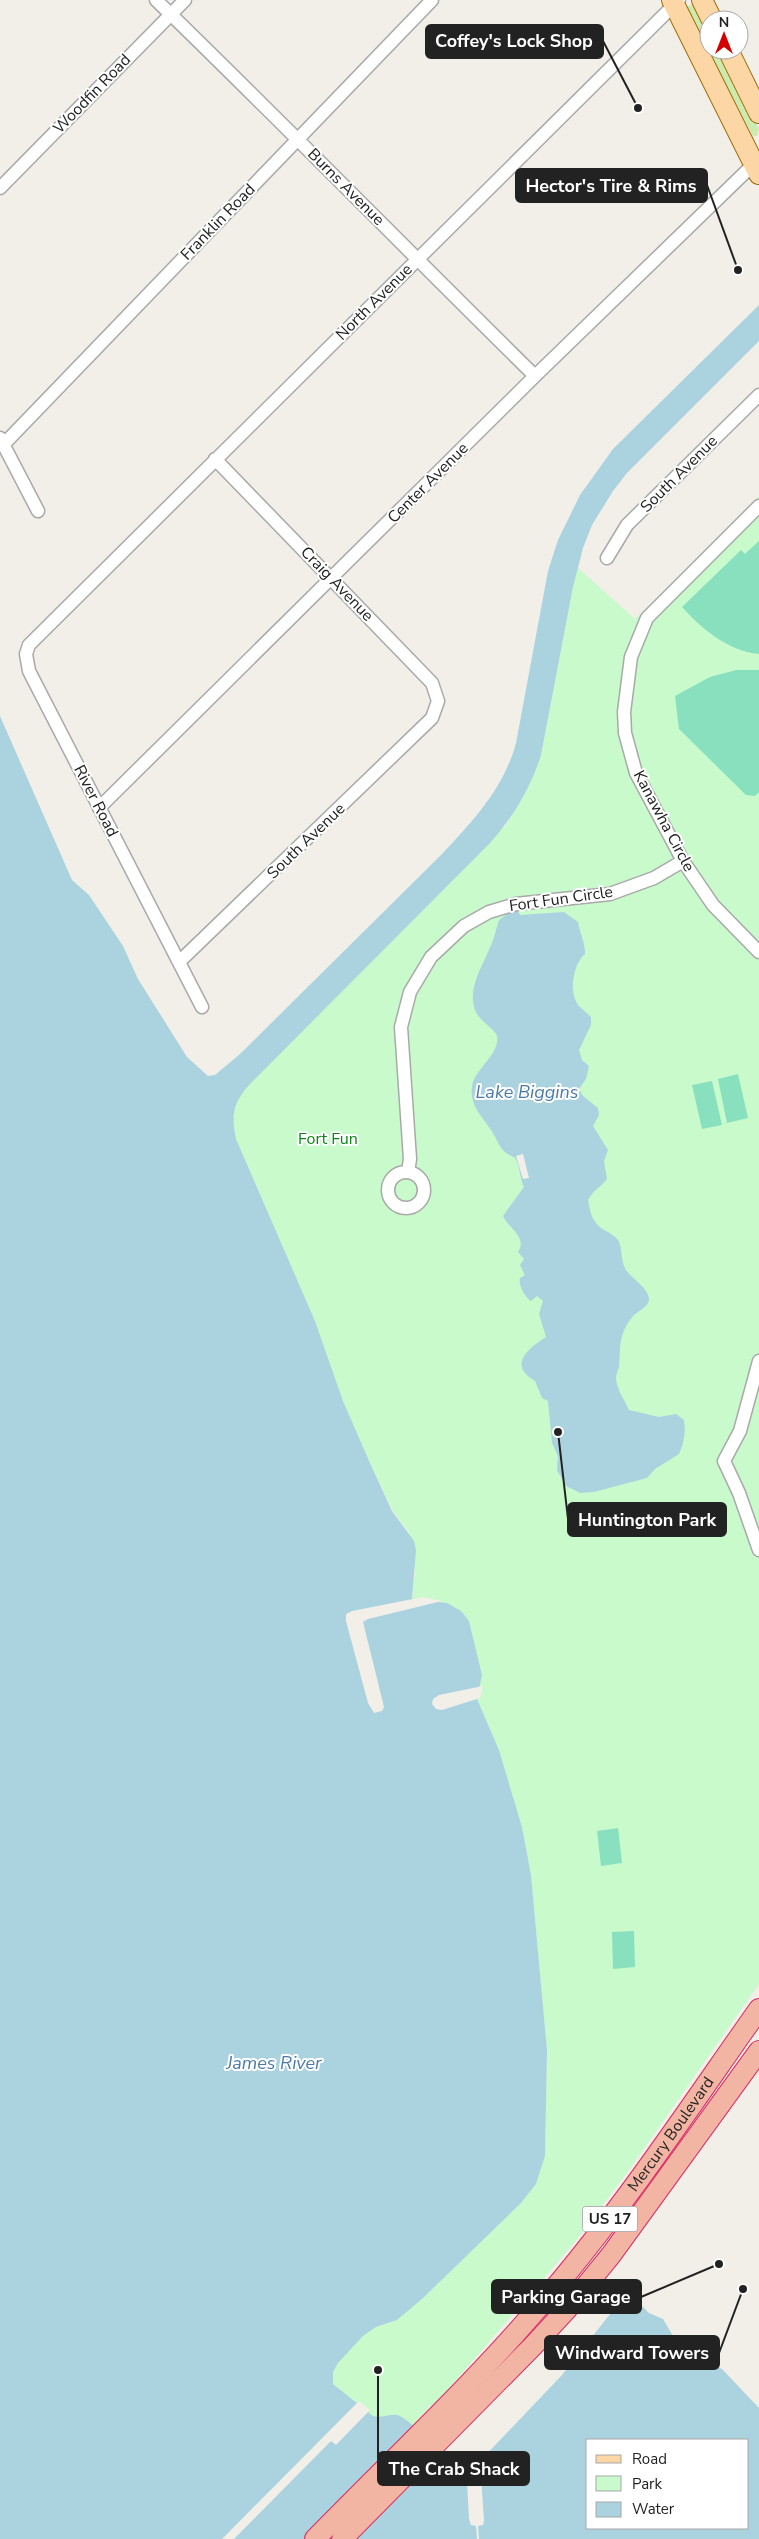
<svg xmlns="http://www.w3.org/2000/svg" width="759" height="2539" font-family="'Nunito Sans',sans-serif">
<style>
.grass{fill:#cdebb0}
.park{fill:#c8facc}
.pitch{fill:#88e0be}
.water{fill:#aad3df;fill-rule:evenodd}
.pier{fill:#f2efe9}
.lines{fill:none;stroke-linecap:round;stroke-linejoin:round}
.minor-casing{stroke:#a9a9a9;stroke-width:15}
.primary-casing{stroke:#a06b00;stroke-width:22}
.trunk-casing{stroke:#dc2a67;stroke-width:22}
.minor{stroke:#fff;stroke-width:12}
.primary{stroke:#fcd6a4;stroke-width:20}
.trunk{stroke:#f2b4a3;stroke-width:20}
.labels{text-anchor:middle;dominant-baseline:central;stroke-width:4;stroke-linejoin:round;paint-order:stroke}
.shield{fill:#fff;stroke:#646464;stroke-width:1}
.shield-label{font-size:15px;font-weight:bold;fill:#222}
.street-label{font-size:16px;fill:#222;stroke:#fff}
.park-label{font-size:16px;fill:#0c8416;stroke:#fff}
.water-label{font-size:18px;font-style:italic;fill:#4a7aab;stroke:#fff}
.leader{fill:none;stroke:#222;stroke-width:2}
.callout-dot{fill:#222;stroke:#fff;stroke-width:2}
.callout{fill:#222;stroke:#222;stroke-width:2}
.callout-label{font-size:18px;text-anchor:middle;font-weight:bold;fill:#fff}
</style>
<rect width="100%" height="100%" fill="#f2efe9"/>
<!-- grass -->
<path class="grass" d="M695,5l14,23v22h11l39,79 -2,7h-4l-3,-6 -64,-119 2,-5z"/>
<!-- park -->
<path class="park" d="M759,496v1488l-130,186 -54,72 -142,165 -2,-2 -19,21 -19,-12 -14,4 -6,-2 -40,-32v-12l5,-9 25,-27 13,-9 14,-4 32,-24 99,-96 15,-19 9,-28 2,-106 -16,-175 -9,-48 -23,-77 -22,-51 5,-24 -13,-54 -22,-18 -35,-4 3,-26 -5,-39 -17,-23 -23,-48 -27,-62 -28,-80 -79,-182c-7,-32 1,-42 22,-65l248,-249 35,-70 36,-188 58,52z"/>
<!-- pitch -->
<path class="pitch" d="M759,541v113c-31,-3 -57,-25 -77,-47l59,-57 4,4z
M736,670h23v122l-4,4 -9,-1 -67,-66 -4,-33 35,-19z
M738,1074l10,44 -21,5 -9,-44z
M712,1081l10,44 -20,4 -10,-44z
M618,1828l4,35 -21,3 -4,-35z
M634,1931l1,36 -22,2 -1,-37z"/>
<!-- water -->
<path class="water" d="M759,305v36l-132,132 -14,18 -21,34 -9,23 -10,39 -32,168c-11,34 -27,61 -51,88l-240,241c-17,19 -19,30 -14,55l79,182 28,80 27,62 22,48 22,30 2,9 -4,49 35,4 14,8 8,10 13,54 -5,24 22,51 23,77 9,48 16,175 -2,106 -9,28 -15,19 -99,96 -25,21 -21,7 -13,9 -25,27 -5,9v12l40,32c10,3 18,-4 27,0 27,14 42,61 80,45l82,-86 52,-66 15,-10 7,1 13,13 14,6 10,17 13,7 37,27 36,38v131h-759v-1823l72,164 17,15 34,51 15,33 49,78 21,19 7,-1 25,-21 202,-200c31,-33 62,-66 74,-111l32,-172 10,-31 22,-45 33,-46zM588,2440h160v88h-160z
M518,911l2,4 44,-3 14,10c2,12 7,20 7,32 -12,10 -17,39 -6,52 4,4 8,7 12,11v8l-12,25 3,10 7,6 -3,13 -7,10 4,7 15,12 1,7 -6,11 15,24 -4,11 3,18c-7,9 -12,9 -19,21 2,14 5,24 18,31 5,3 9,5 12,9 5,9 2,20 8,30 5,8 24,19 23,30 -1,7 -11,11 -16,16 -15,19 -12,29 -14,51 -1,3 -3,7 -3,11 0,10 9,23 13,32l30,7 17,-3 8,6c2,13 0,22 -5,34l-24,15 -8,9 -53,14 -14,1 -14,-7 -9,-16 1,-14 -6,-13 -4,-42 -6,-3 -7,-17c-28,-16 -6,-33 11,-44l-7,-23 4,-13 -6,-5 -6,5c-6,-4 -13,-16 -11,-23l5,-3 -5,-10 4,-6 -6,-7c10,-15 -10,-24 -15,-36l21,-29c-4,-8 -4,-22 -9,-29 -2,-2 -7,-3 -10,-6 -6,-5 -9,-15 -14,-22 -9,-14 -24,-27 -18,-48 5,-15 27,-29 24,-46 -2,-7 -18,-15 -22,-26 -8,-23 8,-44 16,-65 4,-8 5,-17 8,-25l11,-8z"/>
<!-- pier -->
<path class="pier" d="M523,1154l6,24 -6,1 -7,-23z
M423,1597l19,4 -74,18 -5,3 21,85 -2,4 -8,2 -6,-10 -22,-82v-7l6,-3z
M483,1686l-3,12 -3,1 -35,11 -6,-1 -4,-5 1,-5 6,-4z
M359,2401l11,9 -34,35 -5,-4 -97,98h-12z
M480,2461l4,60 -1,4 -5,1 1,13h-2l-1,-13 -5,-1 -2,-6 -3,-56z"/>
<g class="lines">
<!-- minor casing -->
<g class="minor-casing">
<path id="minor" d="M156,0c128,124 252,251 379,376
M0,188l185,-188
M0,438l38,73
M4,444l428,-444
M759,506l-112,112 -16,39 -7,55 1,21 11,40 47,88 30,44 46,47
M607,558l20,-33 132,-130
M99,808l436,-432 224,-217
M179,962l253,-244 6,-17 -6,-18 -217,-224
M202,1007l-173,-336 -3,-17 3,-9 650,-645
M388 1190a18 18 0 1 1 36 0a18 18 0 1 1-36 0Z
M408,1172l2,-13 -9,-132 9,-35 21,-35 33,-31 25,-14 27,-8 94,-10 44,-16 29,-17
M759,1361l-19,70 -16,30 15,32 20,57"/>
</g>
<!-- primary casing -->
<g class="primary-casing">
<path id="primary" d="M672,0l87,174
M702,0l10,20
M728,50l31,63"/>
</g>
<!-- trunk casing -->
<g class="trunk-casing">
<g id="trunk">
<path id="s1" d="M315,2539c80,-82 165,-161 238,-249 75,-89 139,-186 206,-281"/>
<path d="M342,2539l190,-192 35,-38 44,-54 148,-204"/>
</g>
</g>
<!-- minor -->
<use href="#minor" class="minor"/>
<!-- primary -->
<use href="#primary" class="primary"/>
<!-- trunk -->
<use href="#trunk" class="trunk"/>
</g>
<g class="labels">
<!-- shield labels -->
<rect class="shield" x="582.5" y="2206.5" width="55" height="25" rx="4"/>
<g class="shield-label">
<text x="610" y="2219">US 17</text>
</g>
<!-- street labels -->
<g class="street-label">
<text transform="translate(92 94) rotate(-46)">Woodfin Road</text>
<text transform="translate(346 187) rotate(45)">Burns Avenue</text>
<text transform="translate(218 222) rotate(-46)">Franklin Road</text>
<text transform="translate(374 302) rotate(-45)">North Avenue</text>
<text transform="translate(679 474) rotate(-45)">South Avenue</text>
<text transform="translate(428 483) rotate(-45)">Center Avenue</text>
<text transform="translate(337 584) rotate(46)">Craig Avenue</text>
<text transform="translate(96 801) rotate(63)">River Road</text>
<text transform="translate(664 821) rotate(62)">Kanawha Circle</text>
<text transform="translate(306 841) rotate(-44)">South Avenue</text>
<text transform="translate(561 899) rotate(-8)">Fort Fun Circle</text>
<text stroke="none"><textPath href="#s1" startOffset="540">Mercury Boulevard</textPath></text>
</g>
<!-- park labels -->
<g class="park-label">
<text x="328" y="1139">Fort Fun</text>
</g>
<!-- water labels -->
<g class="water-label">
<text x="527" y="1092">Lake Biggins</text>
<text x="274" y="2063">James River</text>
</g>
</g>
<!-- callouts -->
<path class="leader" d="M638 108L603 41M738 270L707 185M558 1432L568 1519M719 2264L641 2297M743 2289L719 2353M378 2370L378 2468"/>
<g class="callout-dot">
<circle cx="638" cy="108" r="5"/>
<circle cx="738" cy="270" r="5"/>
<circle cx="558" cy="1432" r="5"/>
<circle cx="719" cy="2264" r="5"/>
<circle cx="743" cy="2289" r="5"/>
<circle cx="378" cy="2370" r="5"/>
</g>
<g class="callout">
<rect x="426" y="25" width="177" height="33" rx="5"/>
<rect x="516" y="169" width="191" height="33" rx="5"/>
<rect x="568" y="1503" width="158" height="33" rx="5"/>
<rect x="492" y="2280" width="149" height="33" rx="5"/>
<rect x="545" y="2336" width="174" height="33" rx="5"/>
<rect x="378" y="2452" width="151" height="33" rx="5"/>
</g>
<g class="callout-label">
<text x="514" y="47">Coffey's Lock Shop</text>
<text x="611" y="192">Hector's Tire &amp; Rims</text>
<text x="647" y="1526">Huntington Park</text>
<text x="566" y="2303">Parking Garage</text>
<text x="632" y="2359">Windward Towers</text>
<text x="454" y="2475">The Crab Shack</text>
</g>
<!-- legend -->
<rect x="586" y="2439" width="162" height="90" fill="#ffffff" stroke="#a7a7a7"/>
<rect x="596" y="2455" width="25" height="8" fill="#fcd6a4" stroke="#a7a7a7"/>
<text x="632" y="2464" font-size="15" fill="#222222">Road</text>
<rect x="596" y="2476" width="25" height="15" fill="#c8facc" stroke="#a7a7a7"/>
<text x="632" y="2489" font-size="15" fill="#222222">Park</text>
<rect x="596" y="2502" width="25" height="15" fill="#aad3df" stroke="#a7a7a7"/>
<text x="632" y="2514" font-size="15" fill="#222222">Water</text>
<!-- north arrow -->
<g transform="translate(724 35)"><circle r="24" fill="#ffffff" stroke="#a7a7a7"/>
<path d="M0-4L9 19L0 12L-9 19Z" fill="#d40000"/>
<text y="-8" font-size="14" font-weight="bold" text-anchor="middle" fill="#222222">N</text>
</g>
</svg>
